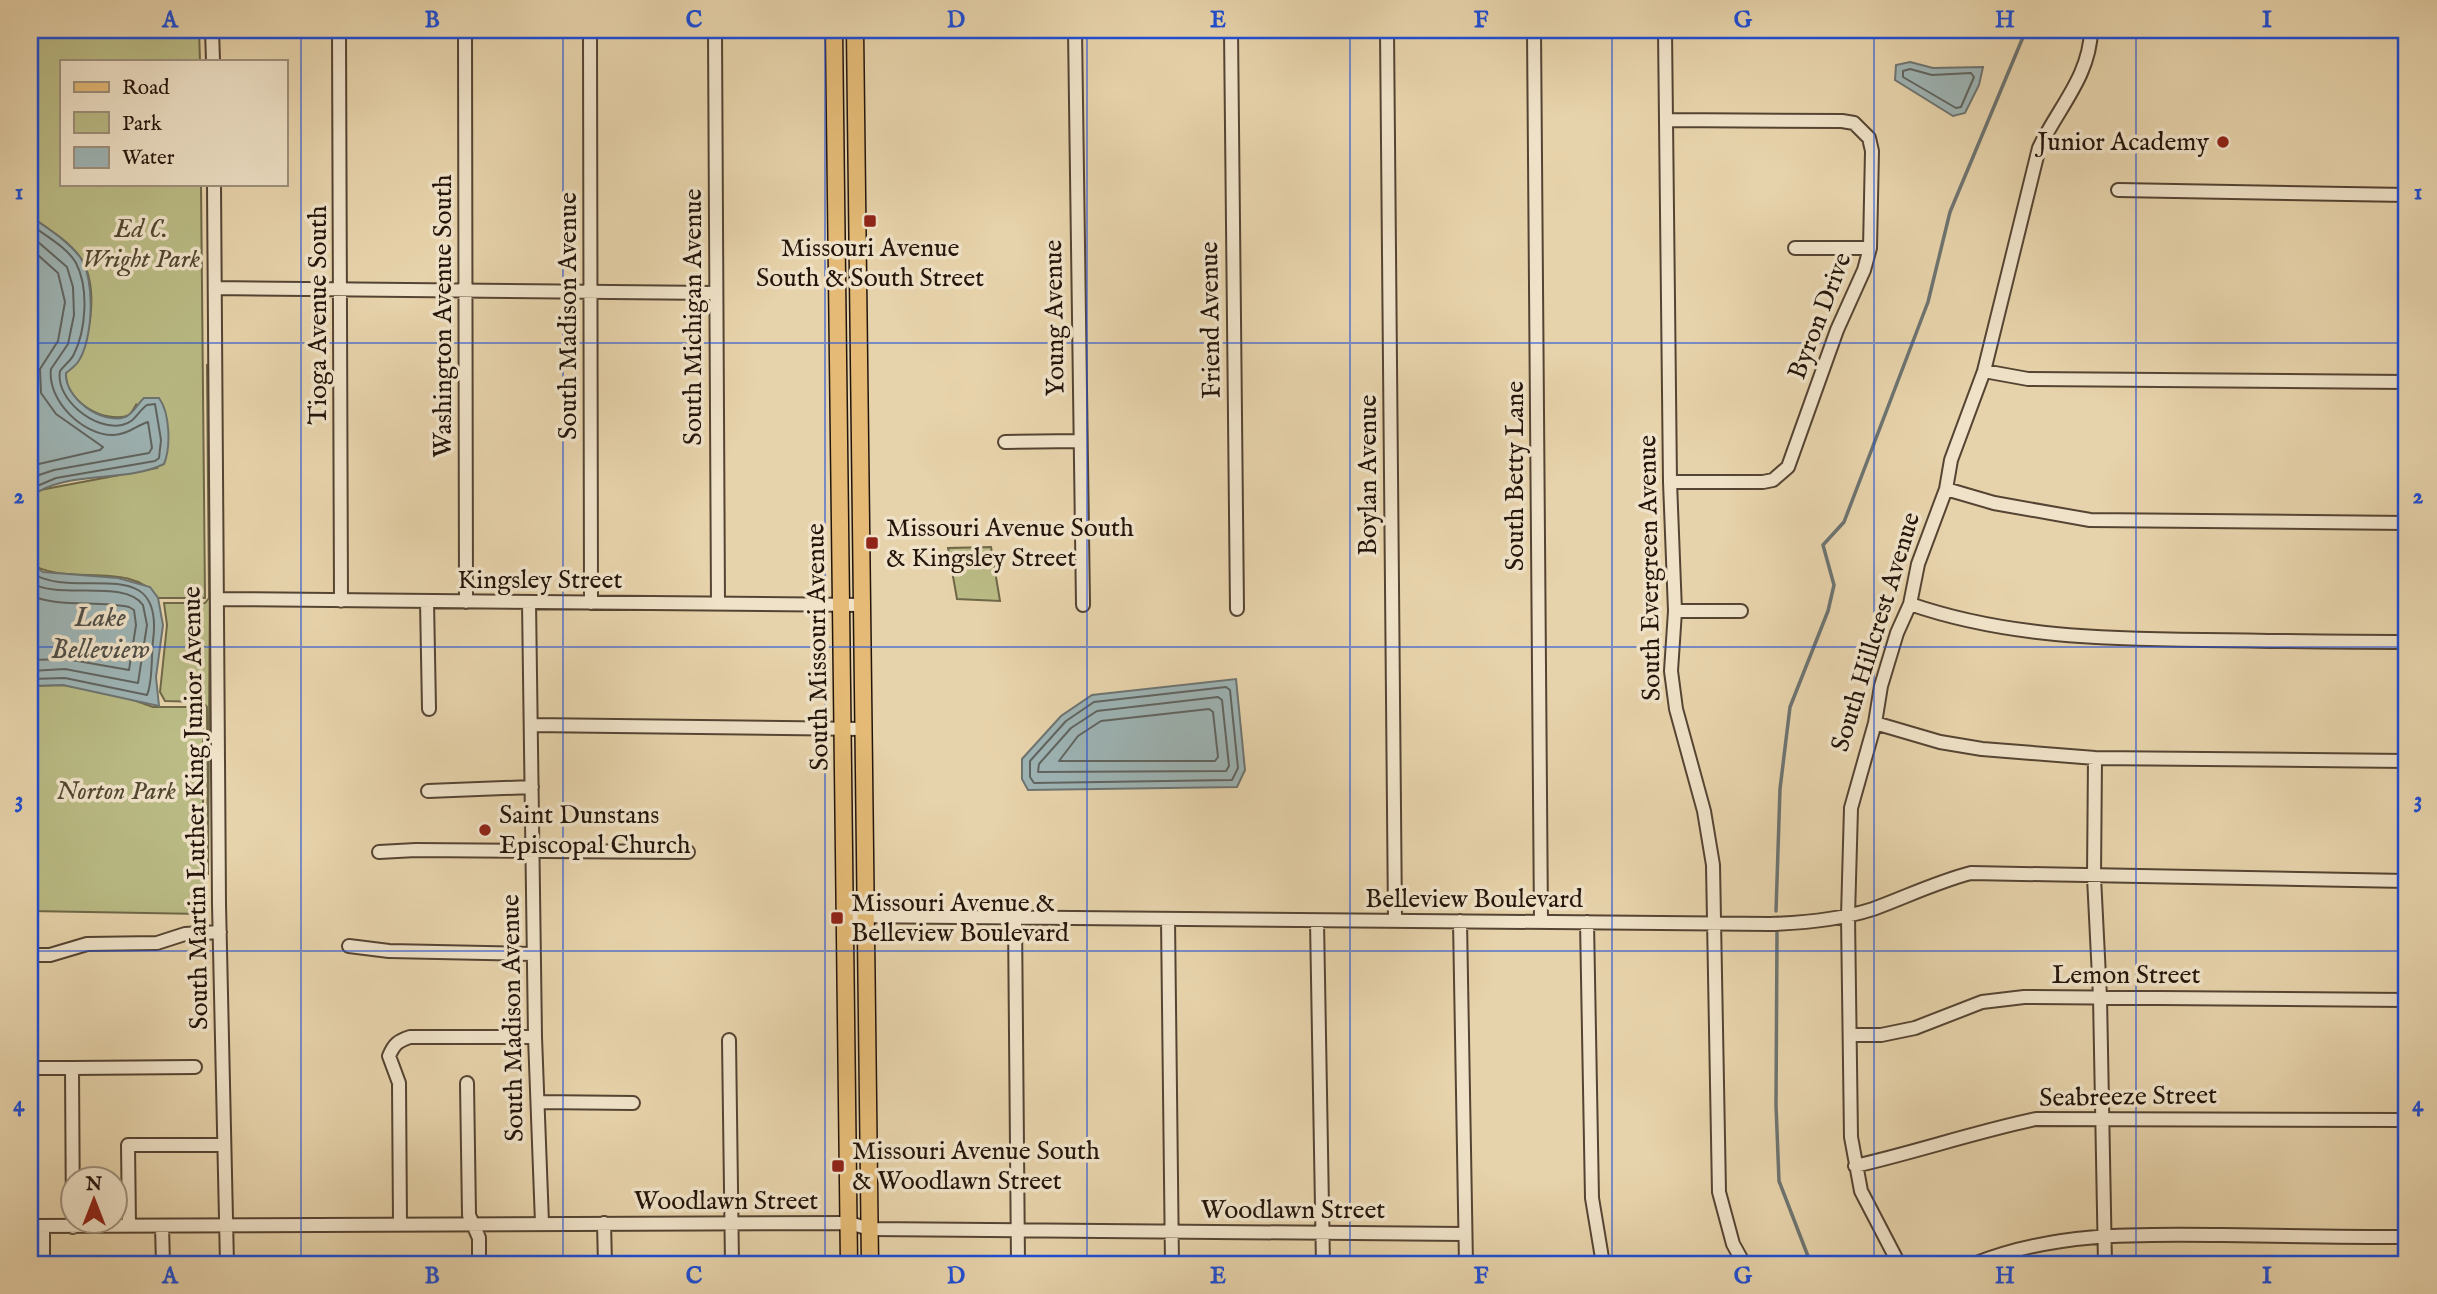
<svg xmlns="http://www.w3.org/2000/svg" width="2437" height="1294" font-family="'IM FELL English',serif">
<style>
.green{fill:#babb85;stroke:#6f6848;stroke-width:2}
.water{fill:#9db4b5;stroke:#6d7471;stroke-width:2}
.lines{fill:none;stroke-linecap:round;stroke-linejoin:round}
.shore{stroke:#606460;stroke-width:2}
.stream{stroke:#6d7471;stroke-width:3.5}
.minor-casing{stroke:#543;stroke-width:16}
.major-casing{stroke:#24150b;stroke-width:19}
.minor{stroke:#efe2c8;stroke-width:12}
.major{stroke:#e4ba76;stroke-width:16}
.grid{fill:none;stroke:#1d4ed8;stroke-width:2;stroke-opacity:0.55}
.poi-dot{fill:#8f2418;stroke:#efe2c8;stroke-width:2.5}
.labels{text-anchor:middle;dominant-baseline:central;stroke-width:7;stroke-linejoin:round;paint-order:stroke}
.poi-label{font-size:26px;fill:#24150b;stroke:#efe2c8;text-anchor:start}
.park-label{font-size:26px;font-style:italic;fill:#514730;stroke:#efe2c8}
.street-label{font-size:26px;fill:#24150b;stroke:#efe2c8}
.water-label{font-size:28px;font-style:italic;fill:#4e4d46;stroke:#efe2c8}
.neatline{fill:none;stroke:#1d4ed8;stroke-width:2.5}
.grid-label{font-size:23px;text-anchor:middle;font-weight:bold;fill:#1d4ed8}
</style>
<rect width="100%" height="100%" fill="#e7d3ab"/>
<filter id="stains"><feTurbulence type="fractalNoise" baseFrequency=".00286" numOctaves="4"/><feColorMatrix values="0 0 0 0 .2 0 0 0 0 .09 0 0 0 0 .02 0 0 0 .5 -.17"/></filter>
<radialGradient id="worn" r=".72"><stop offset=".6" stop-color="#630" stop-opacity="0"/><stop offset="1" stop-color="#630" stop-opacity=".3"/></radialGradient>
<!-- green -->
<path class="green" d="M30,30h169l1,31h-139v123h140l4,414h-47c-28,-39 -92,-10 -128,-35v-66l10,-7 117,-22 -21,-63 -6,10c-25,10 -66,-14 -64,-42 25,-23 35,-87 14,-116 -13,-17 -33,-29 -50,-41z
M207,364l4,72 -3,439 -1,-168 -4,-5 -38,-1 -5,-9 7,-67 -3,-22h41l4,-5z
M991,547l9,54 -43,-2 -9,-51z
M63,685l56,10 34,12h50v207l-173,-3v-225z"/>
<!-- water -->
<path class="water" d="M1910,62l23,6 50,-1 -4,18 -14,28 -12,3 -58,-36 1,-15z
M30,216c17,12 37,24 50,41 16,22 13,84 -2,105 -3,4 -8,8 -12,11 -2,25 36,52 59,44 8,-3 13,-14 19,-19h15c11,15 12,49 5,66 -41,20 -97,5 -134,33z
M30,563l13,9 75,6 32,9 8,11 5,27 -7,52 3,29 -96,-21 -33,1z
M1236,679l9,91 -8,17 -209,3 -6,-11v-20l39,-43 31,-21z"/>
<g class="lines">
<!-- shore -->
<path class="shore" d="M1910,69l22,6 39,-2 3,4 -13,30 -5,1 -53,-31v-6z
M30,224c14,11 37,23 46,39 13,25 10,67 -2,91 -3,7 -10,11 -14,17 -5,28 35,60 62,54 14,-3 15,-13 25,-20l8,-1 6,36 -2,18 -4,3 -99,17 -26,11
M30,235l37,32 6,20 1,28 -6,29 -17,25c-4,31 31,66 62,66 15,0 24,-10 35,-13l4,26 -3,5 -95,17 -24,8
M30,248l28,25 7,29 -7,39 -18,28 1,24 15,21 47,33 -3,3 -70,16
M30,572c45,31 135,-23 123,69 -2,17 0,40 -6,54l-82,-17 -35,1
M30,582c27,19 94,-4 113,23l4,20 -9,58 -73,-14 -35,2
M30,595c27,13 68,5 99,12l5,3 2,15 -7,45 -63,-11 -36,1
M1226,687l4,3 8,78 -6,12 -198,3 -4,-6v-16l36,-40 28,-19z
M1218,697l4,3 7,66 -3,5 -188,1 1,-8 32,-36 26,-17z
M1209,709l4,3 5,45 -3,4h-156l19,-25 23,-15z"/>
<!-- stream -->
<path class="stream" d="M1776,911l4,-122 10,-82 38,-96 6,-26 -11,-40 21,-23 84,-220 22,-90 76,-182
M1777,933l-1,172 3,76 32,83"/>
<!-- minor casing -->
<g class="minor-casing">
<path id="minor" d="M212,30l1,31
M339,30l2,571
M465,30l1,572
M590,30l1,573
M715,30l3,574
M1075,30l8,575
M1231,30l6,579
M1387,30l8,890
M1534,30l7,892
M1665,30l5,452 5,129 -4,60 5,38 28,102 9,54 6,327 14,52 11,20
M1667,120l175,1 12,2 15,15 3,13 -2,97 -6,22 -27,60 -49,137 -15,13 -10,2h-93
M214,184l5,720 8,360
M2118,190l289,5
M1795,248h75
M215,288l500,5
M1984,371l44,8 379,3
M1005,442l74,-1
M1946,489l48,14 96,17 317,3
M217,599l645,6
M427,601l2,108
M529,602l6,435 7,186
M1910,604c96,33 194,35 294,36 68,1 136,2 203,2
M1675,611h66
M1875,723l65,19 42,7 113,9 312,3
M531,725l333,4
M2095,758l-1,119 6,120 5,267
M428,791l104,-4
M379,852l37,-2 272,2
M845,916l925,8c34,-1 69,-4 103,-15 33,-12 63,-27 98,-36l436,8
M1015,917l3,347
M1168,919l4,345
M1317,921l6,343
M1460,921l6,343
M1587,922l5,276 11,66
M349,946l40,5 145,3
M30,955h20l37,-11 70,-1 28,-9 35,-2
M1850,1035h31l34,-7 67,-26 42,-5 383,3
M729,1040l3,224
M30,1068h42
M467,1083l2,132 10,23v26
M538,1102l95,1
M1855,1166c61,-14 120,-34 181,-47l371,1
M604,1223l1,41
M400,1224l-1,-141 -10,-27c5,-12 9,-15 21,-19h125
M30,1226l819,-3 21,6 594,5
M43,1226v38
M129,1226l-1,-81h94
M162,1226l1,38
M73,1227l-1,-159 123,-1
M1899,1264l-38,-73 -10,-54 -3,-221 3,-108 24,-85 6,-37 16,-53 13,-29 8,-40 28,-75 5,-29 33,-89 55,-223c19,-40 51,-72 52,-118
M1974,1264c79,-32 162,-30 246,-29 63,1 125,2 187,2"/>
</g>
<!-- major casing -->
<g class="major-casing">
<path id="major" d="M834,30l15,1234
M855,30l15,1234"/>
</g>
<!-- minor -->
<use href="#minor" class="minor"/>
<!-- major -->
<use href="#major" class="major"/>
</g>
<!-- grid -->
<path class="grid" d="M301,30v1234M563,30v1234M825,30v1234M1087,30v1234M1350,30v1234M1612,30v1234M1874,30v1234M2136,30v1234M30,343h2377M30,647h2377M30,951h2377"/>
<!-- markers -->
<g class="poi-dot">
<circle cx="2223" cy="142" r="7"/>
<rect x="863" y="214" width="14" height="14" rx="3.5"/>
<rect x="865" y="536" width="14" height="14" rx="3.5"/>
<circle cx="485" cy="830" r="7"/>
<rect x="830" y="911" width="14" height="14" rx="3.5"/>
<rect x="831" y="1159" width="14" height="14" rx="3.5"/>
</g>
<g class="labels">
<!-- poi labels -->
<g class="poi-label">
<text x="2209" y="142" text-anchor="end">Junior Academy</text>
<text x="870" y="248" text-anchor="middle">Missouri Avenue<tspan x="870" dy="30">South &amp; South Street</tspan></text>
<text x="886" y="528">Missouri Avenue South<tspan x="886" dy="30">&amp; Kingsley Street</tspan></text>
<text x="499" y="815">Saint Dunstans<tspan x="499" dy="30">Episcopal Church</tspan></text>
<text x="851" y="903">Missouri Avenue &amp;<tspan x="851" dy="30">Belleview Boulevard</tspan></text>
<text x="852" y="1151">Missouri Avenue South<tspan x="852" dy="30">&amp; Woodlawn Street</tspan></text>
</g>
<!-- park labels -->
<g class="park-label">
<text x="141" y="229">Ed C.<tspan x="141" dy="30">Wright Park</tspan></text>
<text x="116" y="791">Norton Park</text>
</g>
<!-- street labels -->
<g class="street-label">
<text transform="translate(318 315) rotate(-90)">Tioga Avenue South</text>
<text transform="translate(443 316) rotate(-90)">Washington Avenue South</text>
<text transform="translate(568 316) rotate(-90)">South Madison Avenue</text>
<text transform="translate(1820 316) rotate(-69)">Byron Drive</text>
<text transform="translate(693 317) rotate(-90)">South Michigan Avenue</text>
<text transform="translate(1055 318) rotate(-91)">Young Avenue</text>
<text transform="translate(1211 320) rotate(-91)">Friend Avenue</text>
<text transform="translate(1368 475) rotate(-90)">Boylan Avenue</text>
<text transform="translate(1515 476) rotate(-90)">South Betty Lane</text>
<text transform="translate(1650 568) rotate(-91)">South Evergreen Avenue</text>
<text x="540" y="580">Kingsley Street</text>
<text transform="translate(1876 632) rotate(-73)">South Hillcrest Avenue</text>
<text transform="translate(818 647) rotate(-91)">South Missouri Avenue</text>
<text transform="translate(196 808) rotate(-91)">South Martin Luther King Junior Avenue</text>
<text x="1474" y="899">Belleview Boulevard</text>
<text x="2126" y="975">Lemon Street</text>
<text transform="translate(513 1018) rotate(-91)">South Madison Avenue</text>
<text transform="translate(2128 1097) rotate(-1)">Seabreeze Street</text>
<text x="726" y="1201">Woodlawn Street</text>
<text x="1293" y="1210">Woodlawn Street</text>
</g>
<!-- water labels -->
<g class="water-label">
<text x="100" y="618">Lake<tspan x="100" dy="32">Belleview</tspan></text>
</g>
</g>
<!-- margin -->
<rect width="2437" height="1294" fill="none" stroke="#e7d3ab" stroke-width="77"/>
<!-- legend -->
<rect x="60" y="60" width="228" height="126" fill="#efe2c8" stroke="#9e907c" stroke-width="2"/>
<rect x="74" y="82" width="35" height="10" fill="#e4ba76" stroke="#9e907c" stroke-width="2"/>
<text x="122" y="94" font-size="21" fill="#24150b">Road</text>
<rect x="74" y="112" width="35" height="21" fill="#babb85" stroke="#9e907c" stroke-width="2"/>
<text x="122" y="130" font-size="21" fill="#24150b">Park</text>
<rect x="74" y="147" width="35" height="21" fill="#9db4b5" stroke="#9e907c" stroke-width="2"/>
<text x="122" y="164" font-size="21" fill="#24150b">Water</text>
<!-- north arrow -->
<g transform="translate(94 1200)"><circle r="33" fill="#efe2c8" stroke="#9e907c" stroke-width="2"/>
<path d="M0-5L12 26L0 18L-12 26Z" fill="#8f2418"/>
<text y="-10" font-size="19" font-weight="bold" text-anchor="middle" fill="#24150b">N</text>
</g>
<rect x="38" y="38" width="2360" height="1218" class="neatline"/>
<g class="grid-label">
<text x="170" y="27">A</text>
<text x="432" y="27">B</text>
<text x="694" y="27">C</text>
<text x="956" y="27">D</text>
<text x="1218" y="27">E</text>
<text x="1481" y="27">F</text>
<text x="1743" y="27">G</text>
<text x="2005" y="27">H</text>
<text x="2267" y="27">I</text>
<text x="19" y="199">1</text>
<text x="2418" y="199">1</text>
<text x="19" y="503">2</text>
<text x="2418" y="503">2</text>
<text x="19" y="807">3</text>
<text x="2418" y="807">3</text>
<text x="19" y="1111">4</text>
<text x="2418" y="1111">4</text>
<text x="170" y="1283">A</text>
<text x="432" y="1283">B</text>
<text x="694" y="1283">C</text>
<text x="956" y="1283">D</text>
<text x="1218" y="1283">E</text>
<text x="1481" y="1283">F</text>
<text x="1743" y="1283">G</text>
<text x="2005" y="1283">H</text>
<text x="2267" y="1283">I</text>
</g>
<rect width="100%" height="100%" filter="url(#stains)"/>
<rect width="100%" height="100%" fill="url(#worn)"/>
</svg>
